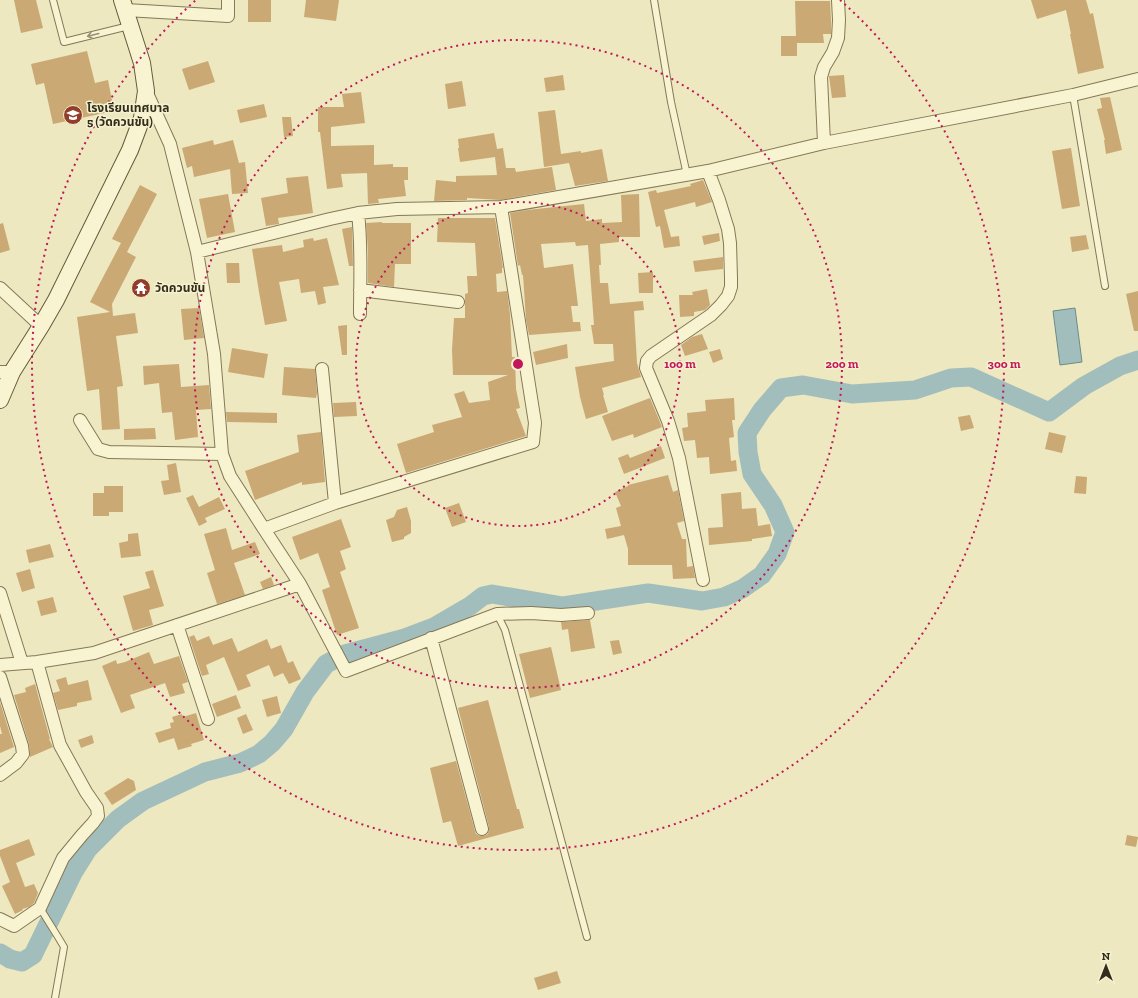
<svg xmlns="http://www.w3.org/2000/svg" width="1138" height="998" font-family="'Zilla Slab','Noto Sans Thai',serif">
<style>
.water{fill:#a2bebc;stroke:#6a8c8a}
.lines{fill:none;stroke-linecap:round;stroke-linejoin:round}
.river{stroke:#a2bebc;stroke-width:19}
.building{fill:#caa975}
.lane-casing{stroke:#857858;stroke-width:8}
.street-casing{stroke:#857858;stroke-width:14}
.secondary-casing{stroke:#66593b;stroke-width:18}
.lane{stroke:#f8f4d2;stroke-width:6}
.street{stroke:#f8f4d2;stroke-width:12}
.secondary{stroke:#f8f4d2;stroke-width:16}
.oneway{stroke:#969077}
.ring{fill:none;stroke:#c2185b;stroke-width:2;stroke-dasharray:2 4}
.labels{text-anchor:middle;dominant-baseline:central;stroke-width:3;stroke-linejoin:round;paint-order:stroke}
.poi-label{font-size:12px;font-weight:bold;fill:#342d1c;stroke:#f4f1ce;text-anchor:start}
.centre{fill:#c2185b;stroke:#f4f1ce;stroke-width:2}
.ring-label{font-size:12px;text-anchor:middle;font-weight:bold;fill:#c2185b;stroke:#f4f1ce;stroke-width:3;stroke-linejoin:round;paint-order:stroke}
</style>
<rect width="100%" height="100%" fill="#ede8bf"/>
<!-- water -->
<path class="water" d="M1075,308l7,54 -22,3 -7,-54z"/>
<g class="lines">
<!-- river -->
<path class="river" d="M0,953l10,6 12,3 11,-7 40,-82 15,-24 30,-30 25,-18 62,-29 35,-9 19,-9 13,-11 12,-14 21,-37 21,-28 19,-10 60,-16 29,-11 36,-21 13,-10 9,-2 71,12 85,-13 54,8 22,-4 18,-8 20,-14 15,-21 8,-22 -12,-27 -21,-31 -4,-22 -1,-19 15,-23 19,-22 22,-3 49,9 63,-4 36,-12 20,-1 78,35 35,-26 36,-20 18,-6"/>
</g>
<!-- building -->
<path class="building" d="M14,0h22l7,28 -22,5z
M248,0h23v22h-23z
M306,0h33l-3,21 -32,-4z
M1031,0h55l4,14 3,-1 11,55 -26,6 -8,-40h1l-5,-24 -29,9z
M795,1h35l1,19v14h-8l1,9h-27v13h-16v-20h15z
M87,51l8,32 13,-3 6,31 -61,13 -9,-41 -8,2 -5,-21z
M208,61l7,21 -26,8 -7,-21z
M563,75l2,15 -19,2 -2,-14z
M844,75l2,22 -14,1 -3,-22z
M462,81l4,25 -18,3 -3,-25z
M361,92l4,31 -34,4v19l43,-1v20l19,-1v3h15v13h-4l2,16 -28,3 1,4 -11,1 -1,-31 -26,1 2,13 -16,2 -7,-57h-2v-25h26l-2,-13z
M1110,97l12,53 -16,4 -2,-14h1l-8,-31 5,-1 -2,-10z
M264,104l3,13 -27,6 -3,-13z
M555,110l6,44 20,-3v2l21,-4 6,32 -33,5 -6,-23 -25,4 -6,-55z
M282,117h9l2,19 -9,1z
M494,133l3,16 6,-1 3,20h9l1,4 36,-5 4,23 -56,10 -33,-2v2l-33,1 2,-21 20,2v-6l41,-1 -2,-18 -35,5 -2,-14h1l-1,-9z
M213,140l1,5 19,-5 6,23 6,-1 3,31 -16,1 -2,-25 -36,8 -2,-11 -5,2 -5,-20z
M1071,148l9,58 -18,3 -10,-58z
M308,176l5,37 -35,5 1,6 -13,2 -5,-28 27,-5 -2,-15z
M703,180l9,22 -16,5 -1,-5 -31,8 7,27 8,-1 1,10 -16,2 -4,-22 -4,1 -8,-35 8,-2 1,3 34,-7 -1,-2z
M140,185l17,9 -30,58 9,5 -24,47 1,12 22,-3 3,20 -22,3 7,50 -6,1 3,42 -18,1 -3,-41 -12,2 -10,-74 33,-5 -20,-10 31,-59 -9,-4z
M228,194l7,38 -28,6 -8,-39z
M639,194l1,43h-21v5l-19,2 1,21h-2l1,18h8l2,21 33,-3 1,9 -10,1 3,52 4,14 -39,11 2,7h-1l5,17 -22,7 -6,-22 -5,-30 39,-6 -1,-17h-19l-3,-19h3l-6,-80 -12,1 -1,-4 -34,2 3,24 29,-4 5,42h-7l2,16h7l1,9 -52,4 -3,-15 -3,-45h-1l-2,-10 -2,1 -8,-53 17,-3 57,-6 2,17 16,-2v4l20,-1 -1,-27z
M438,218h57l8,50h-1v5l-6,1 1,18 10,-1 3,23 2,43h3l1,32 4,19 -4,1 10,27 -120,37 -9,-29 37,-12 -2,-7 30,-8 -8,-23 10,-3 5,12 21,-3 -2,-18 20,-7h-55l-1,-25 2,-32h11v-24l3,-1 -1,-17h10l-2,-33 -38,-1z
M382,222v1h29v41h-16l-1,23 -26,-4v-32l-2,-28z
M3,223l7,27 -10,3v-29z
M352,227l1,39h-4l-7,-37z
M719,233l1,8 -16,4 -2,-9z
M1086,235l3,14 -17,3 -2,-15z
M313,238l1,3 13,-3 12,47 -16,2 3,16 -8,2 -3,-14 -14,2 -2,-14 -20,3 8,39 -22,4 -6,-33 -7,-43 30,-4 1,7 21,-5 -1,-7z
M723,257v12l-28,3 -2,-11z
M226,263h13l1,20h-13z
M653,272v21h-14l-1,-20z
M707,289l3,16 -5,5 -11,2v4l-14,1 -1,-22h14l-1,-3z
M1138,291v40h-4l-8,-37z
M199,308l5,30 -20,2 -3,-31z
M347,325v30h-5l-4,-29z
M702,334l6,15 -23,7 -4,-11 11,-8z
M567,344l1,14 -32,7 -3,-13z
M232,348l36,6 -4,24 -36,-6z
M720,349l3,10 -10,4 -4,-11z
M179,364l2,23 28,-2 2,24 -15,1 2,27 -23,3 -3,-28 -10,1 -3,-30 -15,2 -1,-19z
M284,367l31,2 2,24 -1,5 -34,-3z
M650,398l12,29 -28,11 -1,-4 -21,7 -10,-25z
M734,398l1,22h-3l2,17 -5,1 2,23 5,-1 1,11 -27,3 -1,-17 -12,1 -2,-18 -11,1 -2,-13 6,-1 -1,-14 19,-2 -1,-11z
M356,402l1,14 -23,1 -1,-14z
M226,412l51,1v10l-50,-1z
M970,415l4,13 -13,3 -3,-14z
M155,428l1,11 -32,1v-11z
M321,432l4,50 -23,3v-3l-47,18 -10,-29 54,-19 -2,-17z
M1049,432l17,4 -4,17 -17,-4z
M661,446l4,12 -41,16 -6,-16 10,-4 2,4z
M176,463l5,29 -17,3 -3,-14 8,-1 -2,-15z
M668,475l5,17 5,-2 6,31 -7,2 5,16h4l1,28 6,-1 2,12 -22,1 -1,-14h-44v-16l-4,-14 -17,4 -2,-10 16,-3 -5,-18 5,-2 -6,-14 13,-6v-1z
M1076,476l11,1 -1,17 -12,-1z
M104,486h19v26h-14v4h-16v-23h11z
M741,492l1,17 14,-1 2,18 12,-2 2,12 -20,3v2l-43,4 -1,-17 15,-1 -2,-33z
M193,495l6,12 20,-10 6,12 -20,9 2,4 -8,4 -13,-28z
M459,503l7,19 -14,5 -7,-19z
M407,507l4,14v12l-7,4v2l-12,3 -6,-22 8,-3 3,-7z
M341,519l10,28 -11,4 6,18 -6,3 19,56 -22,7 -15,-45 8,-3 -12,-34 -18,7 -8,-23z
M226,528l6,22 23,-8 5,12 -26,9 11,32 -28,9 -10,-31 8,-3 -11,-36z
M138,533l3,23 -20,2 -2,-15 9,-2v-7z
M50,544l4,13 -25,6 -3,-13z
M30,569l5,19 -13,4 -6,-19z
M153,570l11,36 -15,4 4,15 -20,6 -10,-35 27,-8 -5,-16z
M271,577l3,8 -11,4 -3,-7z
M53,597l4,15 -16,4 -4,-15z
M590,620l5,28 -24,4 -3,-23 -6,1 -1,-8z
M194,635l3,6 12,-5 4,9 19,-7 6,14 29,-13 4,10 10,-4 7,18 5,-2 8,18 -12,5 -6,-11 -9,4 -5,-12 -23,10 5,11 -13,5 -14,-34 -18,8 3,9 -7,2 -13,-39z
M619,640l3,13 -9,2 -3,-14z
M551,647l10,43 -31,8 -11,-44z
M149,652l5,12 25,-8 9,26 -6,2 3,9 -15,4 -5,-14 -35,12 5,13 -14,5 -19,-47 14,-6 1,4 8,-2z
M66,677l2,8 20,-5 4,20 -15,3v3l-19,4 -5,-17 7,-2 -4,-11z
M35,684l15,55h-1l4,8 -23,10 -1,-13 -15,-49 12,-3 -1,-4z
M236,695l5,13 -24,9 -5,-13z
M277,696l4,17 -14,4 -5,-17z
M488,700l29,109h2l5,19 -66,18 -7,-25 -8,2 -13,-55 26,-7 19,70 1,3 4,2h4l3,-1 2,-4v-4l-31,-119z
M0,702l14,45 -14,6v-19h2l-2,-8z
M196,713l8,27 -13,4 1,2 -14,4 -4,-12 -15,5 -4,-10 16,-5 -1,-5 4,-1 -2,-5 10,-3 1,3z
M246,714l7,16 -10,4 -6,-16z
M92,735l2,8 -13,5 -3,-8z
M128,778l6,3 2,9 -24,15 -8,-12z
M1127,835l11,2 -2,10 -11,-2z
M29,839l6,16 -19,8 9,24 9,-3 4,9 -4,10 -5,4 -7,2 1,1 -8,4 -13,-28 8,-4 -10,-26v-6z
M557,971l4,12 -23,7 -4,-12z"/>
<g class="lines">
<!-- lane casing -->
<g class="lane-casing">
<path id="lane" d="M53,0l11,42 65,-16
M654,0l17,102 16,73
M1073,95l32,191
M497,614l8,16 82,307
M40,908l18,29 6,10 -9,51"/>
</g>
<!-- street casing -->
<g class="street-casing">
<path id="street" d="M126,10l102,6v-16
M146,91l14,31 10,22 27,108 17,102 8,100 8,22 34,53
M824,143l-3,-66 3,-10 9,-15 5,-14 1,-18 -1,-20
M501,207l34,216 -2,19 -198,61 -71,26 36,55 46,87 151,-57 34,-1 30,2 27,-2
M358,213c4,34 2,67 2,101
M197,252l133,-33 28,-6 39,-4 104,-2 207,-36 116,-28 249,-48 65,-16
M0,288l41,38
M360,290l98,12
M322,369l13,134
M0,372h12
M80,420l18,29 11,3 113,2
M703,580l-24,-122 -11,-37 -22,-53 1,-7 4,-5 60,-41 10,-10 7,-9 3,-9v-9l-1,-35 -2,-14 -9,-29 -11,-29
M0,593l22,70
M177,625l31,94
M431,638l51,191
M0,665l37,-3 57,-9 206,-69
M0,677l22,69 1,8 -7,9 -16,12
M0,919l14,7 26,-18 23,-50 19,-23 11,-12 5,-7 -1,-8 -11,-16 -26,-47 -23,-83"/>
</g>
<!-- secondary casing -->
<g class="secondary-casing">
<path id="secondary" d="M0,400l12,-28 29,-46 15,-26 74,-150 12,-32 4,-27 -4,-28 -20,-63"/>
</g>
<!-- lane -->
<use href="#lane" class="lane"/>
<!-- street -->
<use href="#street" class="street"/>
<!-- secondary -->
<use href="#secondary" class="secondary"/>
</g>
<!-- one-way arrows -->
<defs><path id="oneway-shaft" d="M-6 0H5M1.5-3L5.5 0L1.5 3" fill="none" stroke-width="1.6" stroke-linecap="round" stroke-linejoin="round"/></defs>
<use class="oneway" href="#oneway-shaft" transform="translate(93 35) rotate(166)"/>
<!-- distance rings -->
<g class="ring">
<circle cx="518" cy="364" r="162"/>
<circle cx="518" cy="364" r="324"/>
<path d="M840 0A486 486 0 1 1 196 0"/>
</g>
<!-- icons -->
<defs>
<g id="school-disc" transform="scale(1)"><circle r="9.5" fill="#923d29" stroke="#f4f1ce"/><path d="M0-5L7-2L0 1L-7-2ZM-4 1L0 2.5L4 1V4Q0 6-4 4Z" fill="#fff"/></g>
<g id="temple-disc" transform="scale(1)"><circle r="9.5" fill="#923d29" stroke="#f4f1ce"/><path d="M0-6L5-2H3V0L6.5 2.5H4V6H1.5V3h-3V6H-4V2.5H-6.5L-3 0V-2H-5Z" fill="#fff"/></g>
</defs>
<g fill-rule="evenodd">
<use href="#school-disc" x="73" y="115"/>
<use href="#temple-disc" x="141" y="288"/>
</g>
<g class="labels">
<!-- poi labels -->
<g class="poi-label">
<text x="87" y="108">โรงเรียนเทศบาล<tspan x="87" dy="14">5 (วัดควนขัน)</tspan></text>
<text x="155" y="288">วัดควนขัน</text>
</g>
</g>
<circle cx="518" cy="364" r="6" class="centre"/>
<g class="ring-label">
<text x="680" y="368">100 m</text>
<text x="842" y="368">200 m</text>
<text x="1004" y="368">300 m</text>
</g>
<!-- north arrow -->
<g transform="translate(1106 966)" stroke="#f4f1ce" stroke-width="3" paint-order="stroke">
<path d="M0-3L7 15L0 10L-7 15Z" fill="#342d1c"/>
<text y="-6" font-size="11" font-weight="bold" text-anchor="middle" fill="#342d1c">N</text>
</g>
</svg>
